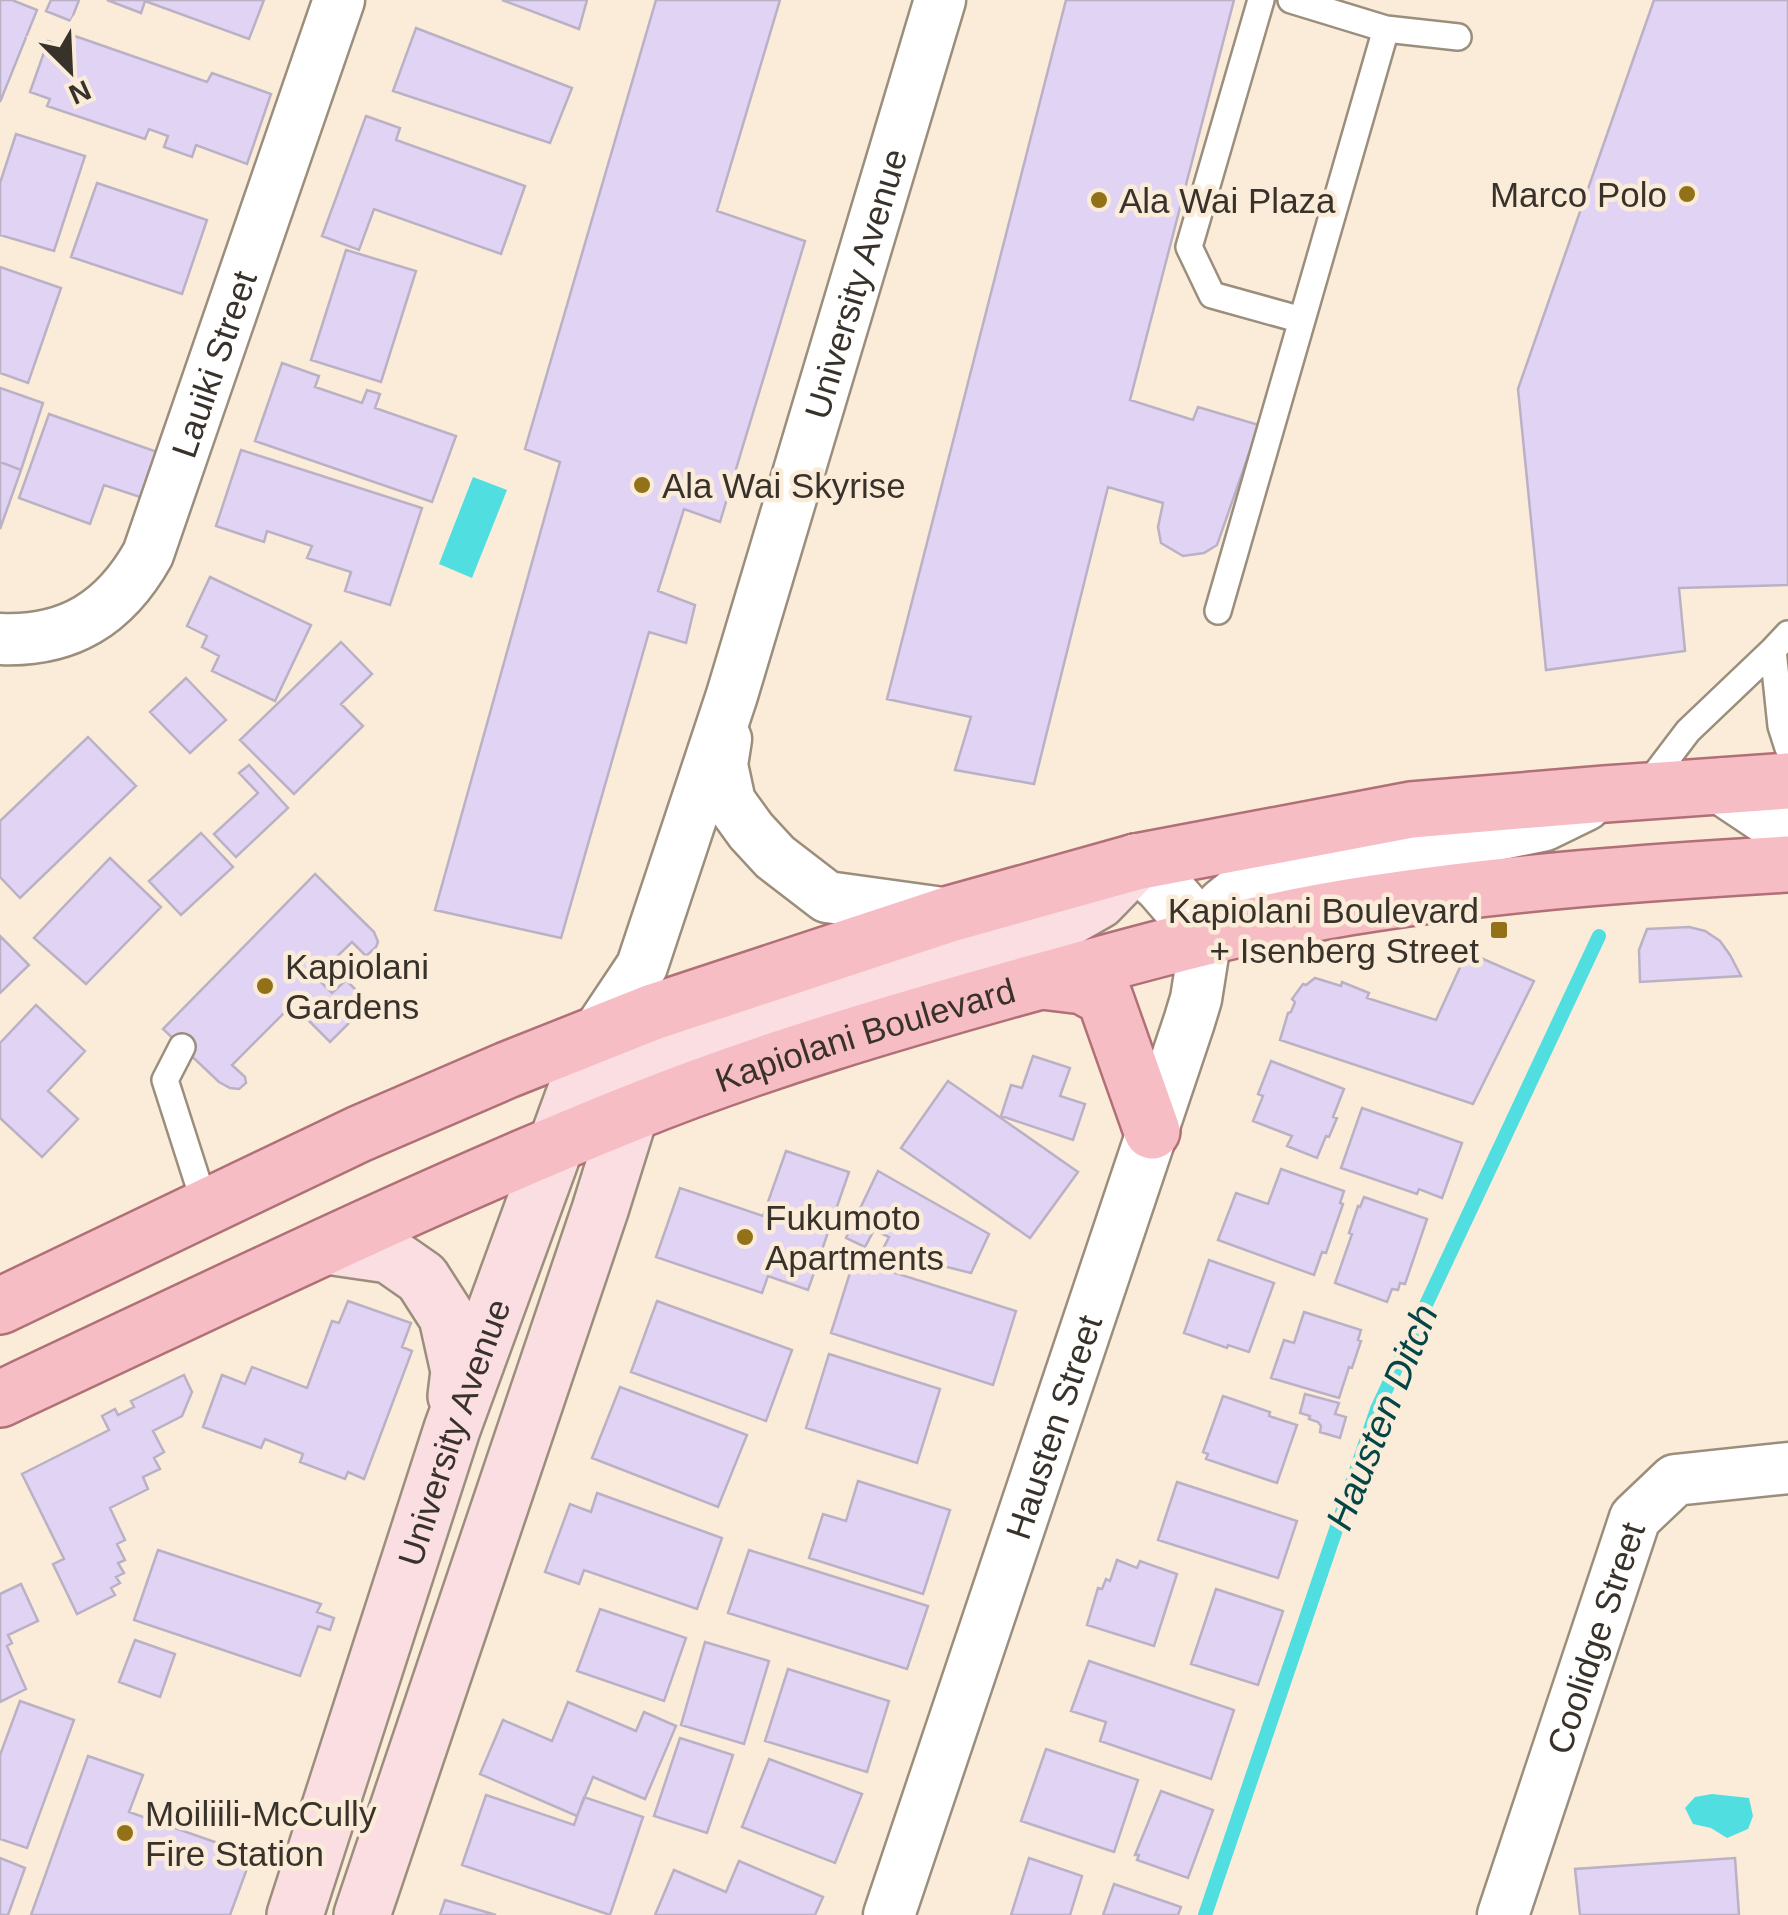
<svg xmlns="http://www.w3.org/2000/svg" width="1788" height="1915" font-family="Arial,sans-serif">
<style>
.water{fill:#50dee0}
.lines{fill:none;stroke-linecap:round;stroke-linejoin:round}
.stream{stroke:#50dee0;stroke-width:14}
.building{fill:#e1d3f4;stroke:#bab1c5;stroke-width:2.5}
.service-casing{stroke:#9b8e7c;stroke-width:30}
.minor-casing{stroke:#9b8e7c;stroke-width:55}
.tertiary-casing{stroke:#9b8e7c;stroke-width:60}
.secondary-casing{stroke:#9b8e7c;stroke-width:60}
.primary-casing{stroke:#b07076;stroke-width:60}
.service{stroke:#fff;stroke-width:25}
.minor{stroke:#fff;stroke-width:50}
.tertiary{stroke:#fff;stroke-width:55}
.secondary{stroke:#fbdee2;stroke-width:55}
.primary{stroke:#f7bdc5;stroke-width:55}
.poi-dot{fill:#927118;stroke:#faecd9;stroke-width:4}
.labels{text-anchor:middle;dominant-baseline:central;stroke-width:9;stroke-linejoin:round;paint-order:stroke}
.poi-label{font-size:35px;fill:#38322b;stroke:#faecd9;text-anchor:start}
.street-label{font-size:35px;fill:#38322b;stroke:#faecd9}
.water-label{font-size:38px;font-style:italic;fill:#034647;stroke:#faecd9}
</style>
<rect width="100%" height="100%" fill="#faecd9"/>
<!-- water -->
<path class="water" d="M473,477l34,13 -35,88 -33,-14z
M1712,1794l37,4 4,18 -5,13 -21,9 -16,-10 -18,-4 -8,-16 10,-11z"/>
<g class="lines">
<!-- stream -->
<path class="stream" d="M1205,1915l172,-506 222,-473"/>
</g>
<!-- building -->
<path class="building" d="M0,0h12l25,10 -37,92z
M51,0h28l-8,21 -25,-10z
M107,0h157l-15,39 -104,-38 -4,12z
M502,0h85l-8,29z
M656,0h124l-63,211 88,30 -85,281 -36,-13 -26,82 37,14 -9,38 -37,-11 -88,306 -126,-28 125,-448 -35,-13z
M1066,0h168l-104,400 63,20 5,-13 61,18 -42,120 -13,8 -21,3 -22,-13 -3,-16 5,-24 -55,-16 -74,297 -79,-14 16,-53 -84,-18z
M1654,0h134v585l-109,3 6,63 -139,19 -28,-281z
M416,28l156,60 -22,55 -157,-52z
M69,34l138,48 5,-9 59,21 -24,70 -51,-19 -4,12 -28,-10 4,-11 -19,-7 -4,10 -98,-33 3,-7 -20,-7 18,-51 17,6z
M366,116l34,12 -4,12 129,46 -24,68 -127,-45 -15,41 -37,-14z
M16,134l69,22 -31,95 -54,-16v-52z
M97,183l110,37 -25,74 -111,-37z
M346,250l70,21 -35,111 -70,-22z
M0,267l61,21 -33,95 -28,-10z
M282,363l37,13 -4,11 47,16 5,-13 13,4 -5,14 81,28 -24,66 -177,-61z
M0,388l43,15 -22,67 -21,-8z
M49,414l111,39 -17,45 -39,-13 -14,39 -71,-26z
M241,450l181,58 -32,97 -45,-14 6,-19 -44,-14 5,-12 -45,-15 -3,11 -48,-16z
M0,462l21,8 -21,59z
M210,577l101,48 -36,76 -63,-30 7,-15 -17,-9 5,-11 -20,-10z
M341,642l31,32 -31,30 22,22 -69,68 -54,-54z
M186,678l40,42 -36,33 -40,-41z
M88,737l48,49 -116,112 -20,-21v-56z
M249,765l39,43 -52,49 -22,-23 44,-41 -19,-20z
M201,833l32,34 -52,48 -32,-34z
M110,858l51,49 -75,77 -52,-46z
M315,874l59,58 4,10 -2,5 -10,9 -14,-14 -36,35 16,16 14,-13 23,23 -39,39 -25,-25 11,-12 -13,-11 -71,71 13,12 1,6 -7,6 -9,-1 -11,-6 -56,-53z
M1689,927l16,4 15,10 10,14 11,21 -101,6 -1,-32 8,-21z
M0,936l29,29 -29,28z
M1467,952l67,29 -61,123 -193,-64 8,-27 3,-1 4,-10 -3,-3 11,-15 3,1 9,-7 26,8 1,-4 27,11 -2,5 69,22z
M36,1005l49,46 -37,40 30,28 -36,38 -42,-39v-75z
M1033,1056l37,12 -10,28 25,8 -12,36 -72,-24 10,-31 11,3z
M1271,1061l73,28 -11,28 4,1 -8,19 -3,-1 -9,22 -30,-12 5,-10 -39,-15 10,-25 -5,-2z
M948,1081l130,91 -48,66 -129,-90z
M1362,1108l100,35 -20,55 -23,-9 -2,5 -76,-26z
M786,1151l63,21 -41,118 -40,-14 -6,17 -106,-36 24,-69 83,28z
M1281,1169l63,22 -4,12 3,1 -17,49 -4,-1 -8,23 -96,-35 18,-47 32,11z
M878,1171l111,63 -18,39 -89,-22 7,-14 -15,-7 -9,17 -19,-9z
M1364,1197l63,22 -22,65 -5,-1 -2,7 -6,-1 -5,13 -52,-19 17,-49 -3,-1 9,-27 2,1z
M854,1260l162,51 -23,74 -162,-52z
M1209,1260l65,23 -25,69 -21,-7 -1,3 -43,-15z
M348,1301l63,22 -9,24 10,4 -48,128 -16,-7 -3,7 -45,-17 3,-8 -38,-15 -4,9 -58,-21 19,-52 23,9 7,-17 55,21 25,-67 7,2z
M657,1301l135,49 -26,71 -135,-49z
M1304,1312l57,18 -3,10 3,1 -9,27 -3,-1 -10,31 -68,-20 13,-38 10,3z
M829,1354l111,35 -23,74 -111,-35z
M184,1375l8,17 -10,24 -29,15 11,21 -10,6 6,11 -17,8 5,12 -38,19 15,32 -8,4 8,16 -7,3 6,10 -8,4 4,6 -9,5 4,7 -38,19 -24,-50 11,-5 -42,-85 87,-44 -7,-14 13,-7 3,6 16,-8 -3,-6z
M620,1387l127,48 -29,72 -126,-49z
M1305,1394l34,9 -4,11 11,3 -6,21 -20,-6 1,-6 -3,-4 -9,-3 1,-3 -10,-3z
M1223,1396l47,16 -1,4 28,9 -20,58 -71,-24 2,-5 -5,-2z
M858,1481l92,29 -27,84 -114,-36 14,-44 23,7z
M1177,1482l120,39 -19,57 -120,-38z
M597,1493l125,45 -25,71 -113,-39 -5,14 -34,-12 25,-68 21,8z
M158,1550l163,54 -4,8 17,6 -4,12 -12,-4 -18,50 -166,-56z
M749,1550l179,56 -21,63 -179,-56z
M1117,1560l20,8 3,-7 37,13 -23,72 -67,-21 11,-37 4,1 4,-10 4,2z
M21,1584l17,37 -30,14 4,8 -5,3 19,43 -26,13v-108z
M1216,1589l67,22 -25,74 -67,-21z
M600,1609l86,29 -22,63 -87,-30z
M135,1640l40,14 -15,43 -41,-15z
M705,1642l64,19 -25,83 -63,-19z
M1089,1661l145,49 -23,69 -111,-38 6,-19 -35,-11z
M788,1669l101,32 -22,71 -102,-31z
M20,1701l54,19 -47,128 -27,-9v-84z
M568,1702l68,29 8,-19 32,14 -31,73 -52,-22 -16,39 -97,-42 23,-54 49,21z
M680,1738l53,17 -26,78 -53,-17z
M1046,1749l92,31 -24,72 -93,-31z
M88,1756l55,19 -14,37 123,43 -22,60h-199z
M769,1759l93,35 -27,69 -93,-36z
M1161,1791l52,19 -25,68 -51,-18 2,-5h-4z
M486,1795l88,30 10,-28 59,20 -33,98 -148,-50z
M0,1858l25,10 -17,47h-8z
M1029,1858l53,18 -12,39h-59z
M1735,1858l4,57h-159l-5,-46z
M739,1861l84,36 -8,18h-160l19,-45 52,22z
M1114,1884l67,23 -3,8h-75z
M445,1900l51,15h-56z"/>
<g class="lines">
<!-- service casing -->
<g class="service-casing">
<path id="service" d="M1261,0l-72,247 23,48 90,25
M1386,29l72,8
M1218,611l168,-582 -95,-29
M1788,634l-15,16 8,76 7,22
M1644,789l44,-58 85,-81
M182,1047l-17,33 41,128"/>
</g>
<!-- minor casing -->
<g class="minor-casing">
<g id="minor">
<path id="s1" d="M0,639c69,3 115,-26 148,-85l191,-554"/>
<path d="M726,739l-4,26 8,37 21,29 24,26 52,40 123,17"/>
<path id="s2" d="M596,1035l46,-69 90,-271 208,-695"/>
<path id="s3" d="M889,1915l300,-893 7,-23 10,-63"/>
<path id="s4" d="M1503,1915l132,-397 40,-38 113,-12"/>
</g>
</g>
<!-- tertiary casing -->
<g class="tertiary-casing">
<path id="tertiary" d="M1722,786l66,44
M1136,862l26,23 44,51 18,-30 21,-17 24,-11 26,-8 98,-21 86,-13 64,-13 41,-20"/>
</g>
<!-- secondary casing -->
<g class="secondary-casing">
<g id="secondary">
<path d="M616,1075l90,-35 296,-90 35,-14 61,-35 38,-39"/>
<path d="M327,1246l62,9 33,23 25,39 12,54 -3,25"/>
<path id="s5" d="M295,1915l157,-486 144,-394"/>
<path d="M362,1915l238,-705 30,-96 23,-102"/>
</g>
</g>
<!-- primary casing -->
<g class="primary-casing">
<g id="primary">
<path d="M1042,981l41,5 22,12 47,133"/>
<path d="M0,1306l359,-172 148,-64 146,-58 297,-98 186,-52 275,-52 194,-16 183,-13"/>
<path id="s6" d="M0,1399c208,-97 415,-199 629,-285 131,-53 268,-93 404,-131 113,-31 225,-63 341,-80 137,-21 276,-31 414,-39"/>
</g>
</g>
<!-- service -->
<use href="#service" class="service"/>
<!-- minor -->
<use href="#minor" class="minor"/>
<!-- tertiary -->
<use href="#tertiary" class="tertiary"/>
<!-- secondary -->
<use href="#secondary" class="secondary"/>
<!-- primary -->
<use href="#primary" class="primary"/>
</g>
<!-- markers -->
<g class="poi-dot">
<circle cx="1687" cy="194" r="10"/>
<circle cx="1099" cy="200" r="10"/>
<circle cx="642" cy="485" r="10"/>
<rect x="1489" y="920" width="20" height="20" rx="5"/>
<circle cx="265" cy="986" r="10"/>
<circle cx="745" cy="1237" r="10"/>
<circle cx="125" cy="1833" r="10"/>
</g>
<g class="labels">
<!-- poi labels -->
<g class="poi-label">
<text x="1667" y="194" text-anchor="end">Marco Polo</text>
<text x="1119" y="200">Ala Wai Plaza</text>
<text x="662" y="485">Ala Wai Skyrise</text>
<text x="1479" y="910" text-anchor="end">Kapiolani Boulevard<tspan x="1479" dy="40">+ Isenberg Street</tspan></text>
<text x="285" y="966">Kapiolani<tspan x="285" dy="40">Gardens</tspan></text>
<text x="765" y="1217">Fukumoto<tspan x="765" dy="40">Apartments</tspan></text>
<text x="145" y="1813">Moiliili-McCully<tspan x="145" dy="40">Fire Station</tspan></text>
</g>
<!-- street labels -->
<g class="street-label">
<text stroke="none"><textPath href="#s2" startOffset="798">University Avenue</textPath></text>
<text stroke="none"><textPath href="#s1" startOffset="382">Lauiki Street</textPath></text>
<text stroke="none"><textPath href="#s6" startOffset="940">Kapiolani Boulevard</textPath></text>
<text stroke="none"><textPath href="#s3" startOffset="515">Hausten Street</textPath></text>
<text stroke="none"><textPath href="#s5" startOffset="508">University Avenue</textPath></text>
<text stroke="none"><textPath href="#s4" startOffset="292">Coolidge Street</textPath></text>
</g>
<!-- water labels -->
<g class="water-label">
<text transform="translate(1382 1417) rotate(-68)">Hausten Ditch</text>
</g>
</g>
<!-- north arrow -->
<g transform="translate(70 70) rotate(156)" stroke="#faecd9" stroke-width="8" paint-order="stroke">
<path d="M0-8L18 38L0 25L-18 38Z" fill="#38322b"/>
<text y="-15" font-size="28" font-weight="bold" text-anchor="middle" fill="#38322b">N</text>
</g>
</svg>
